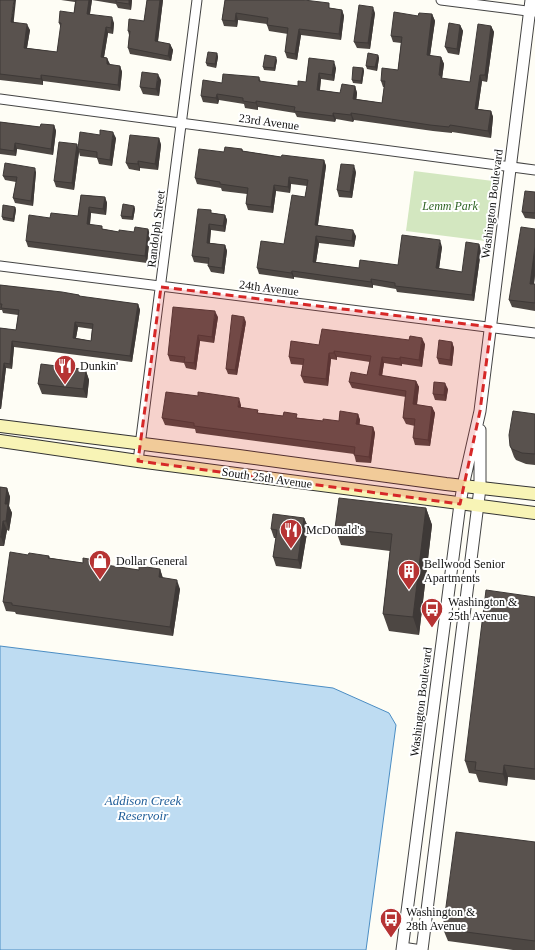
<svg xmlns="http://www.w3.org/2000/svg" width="535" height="950" font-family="'Times New Roman',serif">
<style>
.green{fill:#d3e7c0}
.water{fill:#bedcf2;stroke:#4b8dc3}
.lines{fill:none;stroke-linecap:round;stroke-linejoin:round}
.minor-casing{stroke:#444;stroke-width:11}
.tertiary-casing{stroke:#444;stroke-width:13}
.secondary-casing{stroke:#333;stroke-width:14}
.minor{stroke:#fff;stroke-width:9}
.tertiary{stroke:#fff;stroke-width:11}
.secondary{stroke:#f8f4b6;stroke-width:12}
.wall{fill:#4d4743;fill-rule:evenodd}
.shaded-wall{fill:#3e3937}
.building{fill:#59524e;stroke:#3e3937;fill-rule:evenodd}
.marked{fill:#d62828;fill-opacity:0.2;stroke:#d62828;stroke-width:3;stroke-dasharray:8 5;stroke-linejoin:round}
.labels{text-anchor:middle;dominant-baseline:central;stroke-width:4;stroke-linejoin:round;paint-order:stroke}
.street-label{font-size:12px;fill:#111;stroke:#fff}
.park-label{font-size:12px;font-style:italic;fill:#2f6425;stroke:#fff}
.poi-label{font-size:12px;fill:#111;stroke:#fff;text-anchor:start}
.water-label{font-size:13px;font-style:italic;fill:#23609a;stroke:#fff}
</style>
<rect width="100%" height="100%" fill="#fefdf5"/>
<!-- green -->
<path class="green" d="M414,171l79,10 -8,60 -79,-10z"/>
<!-- water -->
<path class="water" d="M0,646l333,42 56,25 7,12 -30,225h-366z"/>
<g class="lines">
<!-- minor casing -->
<g class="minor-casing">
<path id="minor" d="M441,0l94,12
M0,99l535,71
M0,266l535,67
M138,461l59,-461
M402,947l20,3"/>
</g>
<!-- tertiary casing -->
<g class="tertiary-casing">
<path id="tertiary" d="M402,950l58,-446 3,-18 17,-75 51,-411
M422,950l58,-462v-58"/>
</g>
<!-- secondary casing -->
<g class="secondary-casing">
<path id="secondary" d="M0,426l239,30 207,28 89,10
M0,441l138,20 397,52"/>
</g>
<!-- minor -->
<use href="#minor" class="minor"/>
<!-- tertiary -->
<use href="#tertiary" class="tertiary"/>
<!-- secondary -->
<use href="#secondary" class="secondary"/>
</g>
<!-- wall -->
<path class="wall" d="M0,0l14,22 16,8 -3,18 30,4 4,-24 -2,-5 15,-10 1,-11 -14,-2h71l-1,10 -13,-2 -2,-4 -24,-4 -2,14 24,9 -1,11 -5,-1 -4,24 3,1 2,7 11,1 2,6 -2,19 -77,-10v4l-43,-5z
M147,0h16l-5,42 12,2 3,6 -2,11 -41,-7 -2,-6 1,-13 -1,-4 16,-10z
M225,0l106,8 11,2 2,6 -3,24 -40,-5 -4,25 -10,-2 -2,-6 3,-18 -19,-3 -2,-6v-1l-29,-4 -1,7 -13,-1 -2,-6z
M375,13l-5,36 -13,-1 -3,-6z
M432,14l3,7 -5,35 11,1 3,7 -2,15 28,3 21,-56 3,6 -7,50 -5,-1 -4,28 13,2 2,6 -2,21 -39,-6v1l-19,-2 -79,-11 -1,2 -17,-3 -1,3 -38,-5 -2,-4 -37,-6v3l-13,-2 -1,-4 -25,-4 -1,4 -15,-2 -2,-6 21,-13 37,-6 2,5 37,4 8,-4 3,-24 27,10 -2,13 -13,-2 -1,11 20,3 15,-7 2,7 -1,6 26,4 2,-16h-1l-2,-6 17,-11 3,-27 -8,-1 -2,-6 27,-20z
M460,25l3,6 -4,24 -11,-2 -3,-6z
M217,53l1,4 -2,11 -9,-2 -1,-3z
M378,55l1,3 -2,13 -10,-2 -1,-3z
M277,60l-2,11 -11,-1 -1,-3z
M363,68l1,3 -2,13 -9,-1 -1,-3z
M161,80l-2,16 -16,-2 -3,-7z
M0,122l40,5 14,-2 2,6 -3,24 -36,-6 -1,7 -16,-2z
M116,138l-4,28 -13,-2 -2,-6 -17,-2 -1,-4 -5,38 -18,-3 -2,-6 23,-37 1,4z
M159,138l2,7 -3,25 -18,-2v3l-11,-2 -3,-6z
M242,149l1,2 38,6 43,3 2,6 -8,59 38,11 -2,11 -35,-4 -3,19 43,6 39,-3 44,-18 -3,22 23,3 17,-28 2,6 -7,51 -77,-9 -1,-3 -23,-4v3l-79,-11v2l-35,-5 -2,-6 27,-24 21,-47 2,-11 -16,-2 -1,9 -14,-2 -3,22 -25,-3 -2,-6 1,-10 -25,-3 -1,-3 -24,-4 -2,-6 29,-26z
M36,172l-3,34 -18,-3 -2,-5 3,-16 -11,-2 -2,-4z
M356,172l-4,26 -13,-1 -2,-7z
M535,192v27l-10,-1 -3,-6z
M81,195l24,2 2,6 -1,12 -15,-2 -1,12 13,4 16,3h15l14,-3 2,6 -3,28 -119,-16 -2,-6 24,-23 28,-2z
M134,206l1,3 -2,11 -11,-1 -1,-3z
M15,207l1,3 -2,12 -11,-2 -1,-3z
M212,213l13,2 2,5 -2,12 -14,-2 -1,13 15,2 2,6 -3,23 -13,-2 -3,-6 1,-2 -15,-2 -2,-6z
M535,229v46l-1,9h1v27l-23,-4 -3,-7z
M0,285l79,10 1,2 58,7 2,6 -8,52 -118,-15 -2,22 -6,-1 -5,41h-1v-81l16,2 2,-15 -15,-2 -1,-3h-2zM78,327l14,2 -1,12 -15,-3z
M218,317l-4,26 -14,-2 -4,29 -10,-2 -2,-5 -14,-2 -2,-6z
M246,322l-9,53 -9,-1 -2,-5z
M452,342l2,6 -2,18 -13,-2 -2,-6z
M425,344l-3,23 -20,-3v2l-18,-3 -2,13 34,5 3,6 -2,18 15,2 3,6 -5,33 -15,-1 -2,-7 2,-12 -9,-2 -3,-6 3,-21 -54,-9 -3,-6 18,-7 3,-13 -33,-5v3l-6,-1 -3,27 -24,-3 -3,-7 2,-11 -12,-1 -2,-7 30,-12z
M81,369v1l5,1 3,9 -2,18 -45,-4 -4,-10z
M448,389l-2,12 -11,-1 -2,-6z
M241,405v2l18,6 64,8h16l19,-7 2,6 -1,5 14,2 2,6 -4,30 -15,-1 -2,-8 -158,-21 -1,-4 -30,-4 -3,-7z
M535,414v51l-9,-1 -10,-4 -2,-3 -4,-11z
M0,487l7,1 3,9 -1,9 3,7 -3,18 -2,-1 -3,16h-4z
M426,508l6,17 -13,110 -30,-4 -6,-17 7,-63 -49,-6 -6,-17z
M304,518l4,9 -7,42 -25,-3 -3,-9 3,-19h-2l-3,-9z
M28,555l21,1 1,2 33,5 23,-1 2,4 31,4 21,-1 3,9 17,11 -7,47 -157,-22 -1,-2 -9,-1 -3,-9z
M535,597v183l-27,-3 -1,9 -28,-4 -3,-8 -7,-1 -4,-12z
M535,842v108h-22l-65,-9 -5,-12z"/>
<!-- shaded-wall -->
<path class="shaded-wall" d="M14,0h2l-3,28 -2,-6z
M89,0h3l-3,19 -2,-5z
M129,0h3l-1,10 -2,-6z
M160,0h3l-6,47 -2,-6z
M373,7l2,6 -5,36 -2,-6z
M342,10l2,6 -3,24 -2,-6z
M236,13l2,7 -1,7 -2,-6z
M432,14l3,7 -6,41 -2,-7z
M112,17l2,6 -1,11 -2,-6z
M27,24l3,6 -4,23 -2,-5z
M460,25l3,6 -4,24 -2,-6z
M491,26l3,6 -7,50 -2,-7z
M106,27l2,6 -5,30 -2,-6z
M299,29l2,6 -4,25 -2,-6z
M170,44l3,6 -2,11 -3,-5z
M217,53l1,4 -2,11 -1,-4z
M378,55l1,3 -2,13 -2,-4z
M276,57l1,3 -2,11 -1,-3z
M441,57l3,7 -2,14 1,4 -4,-7z
M107,58l3,6 -1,6 -2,-6z
M334,61l2,7 -2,13 -2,-6z
M120,66l2,6 -2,19 -2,-6z
M363,68l1,3 -2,13 -1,-3z
M319,73l2,6 -2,17 -2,-6z
M158,74l3,6 -2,16 -3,-7z
M41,75l2,6v4l-2,-6z
M480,75l2,6 -5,34 -2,-6z
M355,86l2,7 -1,12 -3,-6z
M217,94l2,6 -1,4 -2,-6z
M256,101l2,6v3l-2,-7z
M491,111l2,6 -2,21 -3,-7z
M333,113l3,6 -1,3 -2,-6z
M351,113l3,7 -1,2 -2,-7z
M54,125l2,6 -3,24 -2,-6z
M113,132l3,6 -4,28 -2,-6z
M159,138l2,7 -3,25 -3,-6z
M15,143l2,6 -1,7 -2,-5z
M77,144l2,8 -5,38 -2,-7z
M324,160l2,6 -9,65 -2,-6z
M138,161l2,7v3l-2,-7z
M354,165l2,7 -4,26 -2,-6z
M35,168l1,4 -3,34 -2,-5z
M289,177l2,7 -1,9 -2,-6z
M274,185l2,6 -3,22 -2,-6z
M105,197l2,6 -1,12 -3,-6z
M134,206l1,3 -2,11 -1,-3z
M15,207l1,3 -2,12 -1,-3z
M89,207l2,6 -2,18 -2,-7z
M225,215l2,5 -2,12 -2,-6z
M209,224l2,6 -2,18 -2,-5z
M148,229l2,6 -3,28 -2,-7z
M353,230l3,6 -2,11 -2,-6z
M316,236l3,7 -4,25 -2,-6z
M440,240l2,7 -4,28 -2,-7z
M479,244l2,6 -7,51 -2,-6z
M225,245l2,6 -3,23 -2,-6z
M535,247v28l-2,17 -3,-8z
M292,271l2,6v2l-3,-6z
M371,279l2,6v3l-2,-6z
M138,304l2,6 -8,52 -2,-6z
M215,311l3,6 -4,26 -2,-6z
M244,317l2,5 -9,53 -2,-5z
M75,322l3,5 -3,16 -2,-5z
M198,335l2,6 -4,29 -2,-7z
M422,338l3,6 -3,23 -3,-7z
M12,341l2,6 -2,22 -2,-5z
M452,342l2,6 -2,18 -2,-6z
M334,351l3,6v3l-3,-7z
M329,353l2,6 -3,27 -2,-7z
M382,357l2,6 -3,19 -2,-7z
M400,357l2,7v2l-2,-7z
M4,363l2,5 -5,41 -1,-3v-11z
M86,371l3,9 -2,18 -4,-9z
M416,381l3,6 -3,24 -3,-7z
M445,383l3,6 -2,12 -2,-6z
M239,398l2,7 -1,8 -2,-6z
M432,407l3,6 -5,33 -2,-6z
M358,414l2,6 -1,11 -3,-7z
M373,427l2,6 -4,30 -2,-6z
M7,488l3,9 -1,9 3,7 -3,18 -3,-10 -1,-17z
M426,508l6,17 -13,110 -6,-18z
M304,518l4,9 -7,42 -3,-9z
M3,521l4,9 -3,16 -3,-9z
M160,569l3,10 -4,-2z
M177,580l3,9 -7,47 -3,-9z
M504,765l4,12 -1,9 -4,-12z"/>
<!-- building -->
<path class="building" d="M0,0h14l-3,22 16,2 -3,24 33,4 4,-29h-2l1,-12 14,2 2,-13h13l-2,14 25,3 -1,11 -5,-1 -5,30 6,1v6l13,2 -2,19 -77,-10v4l-41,-5z
M116,0h13v4l-13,-2z
M147,0h13l-5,41 15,3 -2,12 -40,-8 2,-17h-2l1,-12 15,2z
M225,0h79l25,3v5l13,2 -3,24 -40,-5 -4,25 -10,-2 3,-24 -21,-3 1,-7 -32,-5 -1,8 -13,-1z
M359,5l14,2 -5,36 -14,-1z
M394,12l24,4 1,-3 13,1 -5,41 14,2 -2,18 2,1v2l29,4 8,-58 13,2 -6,49h-5l-5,34 16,2 -3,20 -38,-6 -1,2 -19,-2 -79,-12v2l-18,-2v3l-39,-5 1,-4 -39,-6v2l-13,-2v-3l-26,-4 -1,4 -15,-2 2,-16 19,3 1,-9 36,3v4l39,5v-5l8,1 3,-24 25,3 -2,14 -13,-2 -2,17 23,3 2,-9 13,2 -2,13 29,4 3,-22h-4l1,-13 16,2 4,-33 -11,-1z
M449,23l11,2 -3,24 -12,-2z
M208,52l9,1 -2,11 -9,-1z
M368,53l10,2 -3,12 -9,-1z
M265,55l11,2 -2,11 -11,-1z
M353,67l10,1 -2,13 -9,-1z
M142,72l16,2 -2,15 -16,-2z
M0,122l40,5 1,-3 13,1 -3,24 -36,-6 -1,8 -14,-2z
M100,130l13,2 -3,28 -13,-2v-6l-19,-3 2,-17 20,3z
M130,135l29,3 -4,26 -17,-3v3l-12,-1z
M59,142l18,2 -5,39 -18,-2z
M225,147l17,2v2l39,6 1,-2 42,5 -9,65 38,5 -1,11 -36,-5 -3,26 46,6 1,-8 38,5 4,-30 38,5 -4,28 26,4 4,-30 13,2 -7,51 -77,-9v-3l-24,-4v3l-79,-11 -1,2 -34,-5 4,-27 23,3 8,-49 13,2 3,-17 -19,-3 -1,10 -14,-2 -3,22 -25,-3 2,-16 -28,-4v-2l-25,-4 4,-29 25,3z
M5,163l30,5 -4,33 -18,-3 4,-21 -14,-1z
M341,164l13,1 -4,27 -13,-2z
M525,191l10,1v21l-13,-1z
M81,195l24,2 -2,12 -14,-2 -2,17 15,2v3l17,3v-2l15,2 1,-5 13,2 -3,27 -119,-15 3,-26 21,3 1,-5 27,3z
M123,204l11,2 -2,11 -11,-1z
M3,205l12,2 -2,12 -11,-2z
M198,209l13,1v3l14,2 -2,11 -14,-2 -2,19 18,2 -3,23 -14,-2 1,-8 -17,-2z
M521,227l14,2v18l-5,37h5v19l-26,-3z
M0,285l62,7 17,3v1l59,8 -8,52 -118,-15 -2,23 -6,-1 -4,32v-67l16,2 3,-20 -18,-2 1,-4h-2zM75,322l18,2 -2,17 -18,-3z
M173,307l42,4 -3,26 -14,-2 -4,28 -10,-1 1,-5 -17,-2z
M232,315l12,2 -9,53 -9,-1z
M322,329l87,11 1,-4 12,2 -3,22 -19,-3v2l-18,-2 -3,18 37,6 -3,23 19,3 -4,33 -15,-2 2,-19 -12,-1 3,-27 -57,-9 2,-10 16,3 4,-19 -37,-5v2h-5l-3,26 -25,-3 3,-17 -15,-2 2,-16 28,4z
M439,340l13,2 -2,18 -13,-2z
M41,364l40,5v1l5,1 -3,18 -45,-5z
M434,382l11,1 -1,12 -11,-1z
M166,392l32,4v-4l41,6 -1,9 20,3 -1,3 26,3 1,-4 13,2 -1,4 27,3v-2l16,2 1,-10 18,3 -2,10 17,3 -4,30 -15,-2 1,-8 -161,-21v-3l-32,-5z
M513,411l22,3v40l-13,-1 -10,-4 -2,-3 -1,-11z
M0,487l7,1 -2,16h3l-2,17h-3l-2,16h-1z
M339,498l87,10 -13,109 -30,-3 9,-80 -57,-6z
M273,514l31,4 -6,42 -25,-3 4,-27 -6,-1z
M10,552l18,3 1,-2 20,3 -1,2 35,5v-5l23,4v3l33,5v-4l21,3 -1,8 18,3 -7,47 -158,-22v-2l-9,-1z
M486,590l49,7v172l-31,-4 -1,9 -28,-4 1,-8 -11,-1z
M456,832l79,10v99l-92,-12z"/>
<!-- marked area -->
<path class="marked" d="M161,287l330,40 -11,84 -20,93 -322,-43z"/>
<!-- icons -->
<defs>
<g id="restaurant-pin" transform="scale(1.15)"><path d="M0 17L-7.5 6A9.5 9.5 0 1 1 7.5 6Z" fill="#b63333" stroke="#fff"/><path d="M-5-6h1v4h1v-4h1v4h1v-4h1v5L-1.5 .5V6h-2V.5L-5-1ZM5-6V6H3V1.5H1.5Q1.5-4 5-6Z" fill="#fff"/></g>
<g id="shop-pin" transform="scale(1.15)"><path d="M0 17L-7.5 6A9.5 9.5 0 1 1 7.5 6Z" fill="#b63333" stroke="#fff"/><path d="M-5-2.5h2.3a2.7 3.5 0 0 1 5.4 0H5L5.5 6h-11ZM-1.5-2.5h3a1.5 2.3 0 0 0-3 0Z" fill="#fff"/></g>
<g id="building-pin" transform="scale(1.15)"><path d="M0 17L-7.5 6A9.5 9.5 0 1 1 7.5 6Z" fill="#b63333" stroke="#fff"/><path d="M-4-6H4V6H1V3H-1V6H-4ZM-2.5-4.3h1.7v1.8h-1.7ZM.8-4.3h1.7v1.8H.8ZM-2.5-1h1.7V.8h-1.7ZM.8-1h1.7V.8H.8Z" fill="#fff"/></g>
<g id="bus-pin" transform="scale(1.15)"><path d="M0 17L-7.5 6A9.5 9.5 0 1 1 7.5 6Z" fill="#b63333" stroke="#fff"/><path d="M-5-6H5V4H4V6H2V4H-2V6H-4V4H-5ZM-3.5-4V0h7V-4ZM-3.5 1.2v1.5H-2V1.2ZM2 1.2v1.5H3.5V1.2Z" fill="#fff"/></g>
</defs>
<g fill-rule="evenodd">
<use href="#restaurant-pin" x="65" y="366"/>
<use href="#restaurant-pin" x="291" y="530"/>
<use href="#shop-pin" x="100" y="561"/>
<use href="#building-pin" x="409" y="571"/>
<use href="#bus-pin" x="432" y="609"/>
<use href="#bus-pin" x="391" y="919"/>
</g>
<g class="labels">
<!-- street labels -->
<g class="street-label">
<text transform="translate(269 122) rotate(8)">23rd Avenue</text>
<text transform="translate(492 204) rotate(-83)">Washington Boulevard</text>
<text transform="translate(156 229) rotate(-83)">Randolph Street</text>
<text transform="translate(269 288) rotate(7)">24th Avenue</text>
<text transform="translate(267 478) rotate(8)">South 25th Avenue</text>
<text transform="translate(421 702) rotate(-83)">Washington Boulevard</text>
</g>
<!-- park labels -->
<g class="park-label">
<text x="450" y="206">Lemm Park</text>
</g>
<!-- poi labels -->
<g class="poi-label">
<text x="80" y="366">Dunkin'</text>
<text x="306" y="530">McDonald's</text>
<text x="116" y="561">Dollar General</text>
<text x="424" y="564">Bellwood Senior<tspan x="424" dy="14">Apartments</tspan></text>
<text x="448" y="602">Washington &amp;<tspan x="448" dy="14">25th Avenue</tspan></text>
<text x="406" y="912">Washington &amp;<tspan x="406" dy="14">28th Avenue</tspan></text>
</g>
<!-- water labels -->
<g class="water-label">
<text x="143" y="800">Addison Creek<tspan x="143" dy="15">Reservoir</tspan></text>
</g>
</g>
</svg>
